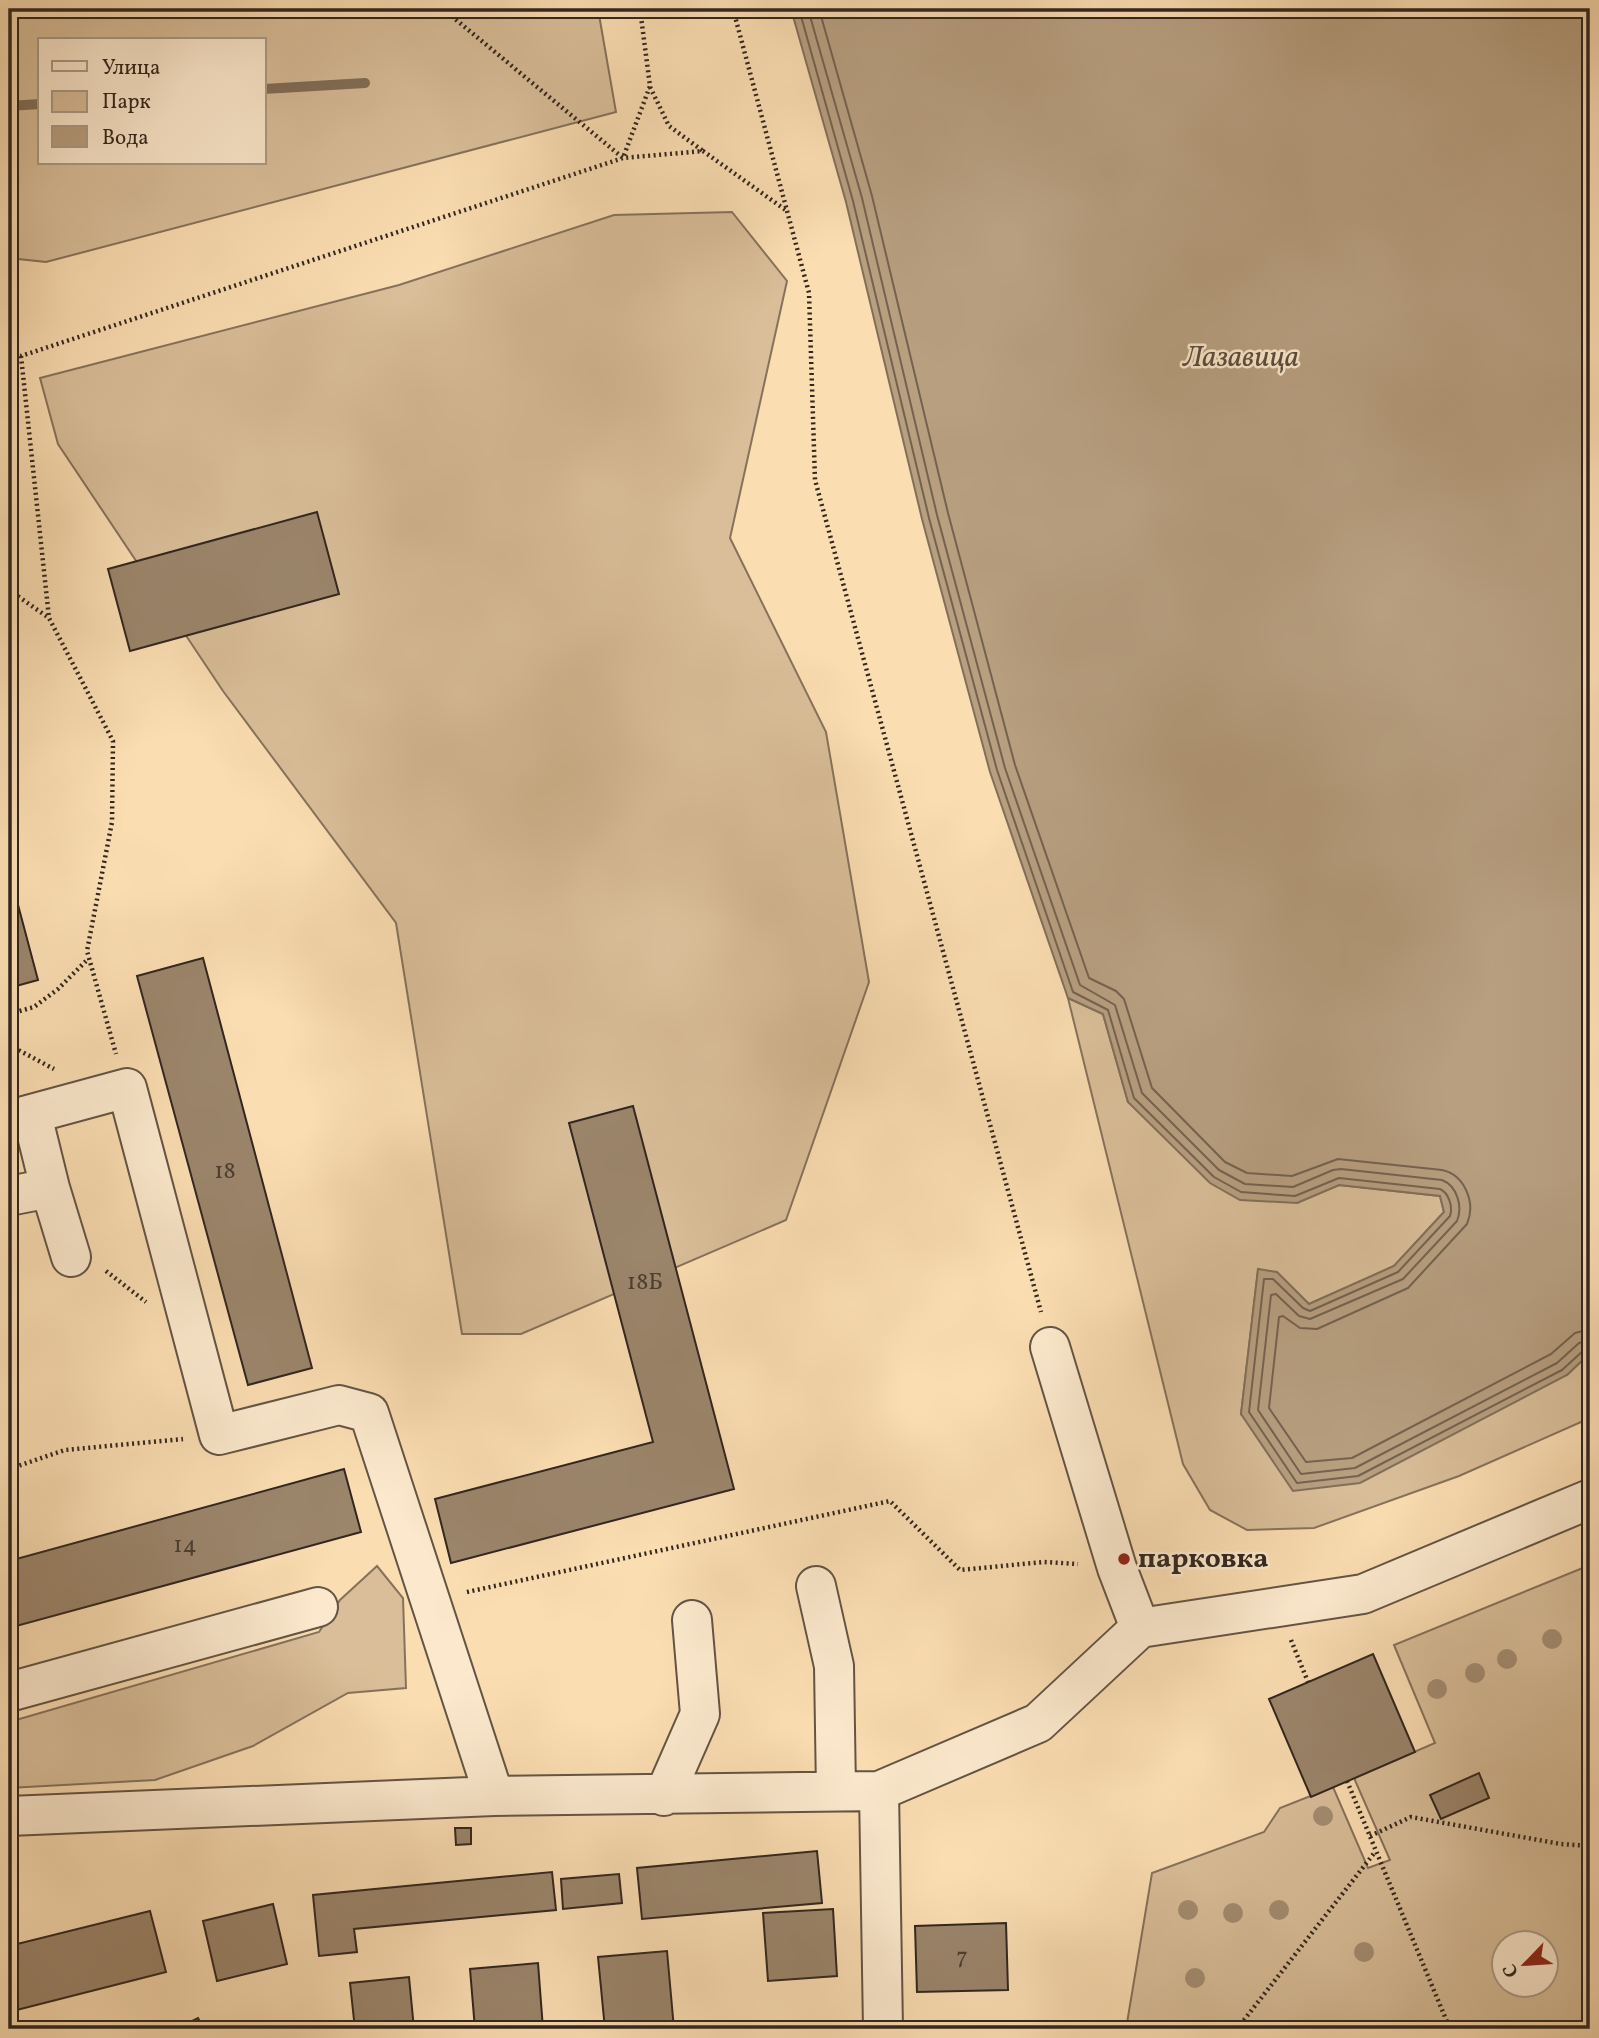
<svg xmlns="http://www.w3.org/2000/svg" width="1599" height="2038" font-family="Vollkorn,serif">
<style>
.green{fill:#d9be99;stroke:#86725c;stroke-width:2;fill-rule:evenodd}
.water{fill:#b79f80;stroke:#826f59;stroke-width:2}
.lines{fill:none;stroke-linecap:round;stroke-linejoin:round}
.shore{stroke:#746250;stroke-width:2}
.stream{stroke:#826f59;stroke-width:10}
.building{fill:#9b856b;stroke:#32261f;stroke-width:2}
.minor-casing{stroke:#645444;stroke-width:42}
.path{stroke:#32261f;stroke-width:4.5;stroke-dasharray:2 3.5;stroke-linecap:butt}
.minor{stroke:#fce9cd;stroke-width:38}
.tree{fill:#a48d72}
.poi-dot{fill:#8f2418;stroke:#fce9cd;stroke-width:2.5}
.labels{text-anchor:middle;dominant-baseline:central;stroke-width:5;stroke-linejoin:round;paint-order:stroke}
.number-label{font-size:24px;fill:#4c3e32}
.poi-label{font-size:28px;font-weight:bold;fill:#32261f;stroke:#fce9cd;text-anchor:start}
.water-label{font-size:30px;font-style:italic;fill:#5a4a3c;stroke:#fce9cd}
</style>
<rect width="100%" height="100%" fill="#fbddb2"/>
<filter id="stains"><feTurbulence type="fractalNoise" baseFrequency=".00286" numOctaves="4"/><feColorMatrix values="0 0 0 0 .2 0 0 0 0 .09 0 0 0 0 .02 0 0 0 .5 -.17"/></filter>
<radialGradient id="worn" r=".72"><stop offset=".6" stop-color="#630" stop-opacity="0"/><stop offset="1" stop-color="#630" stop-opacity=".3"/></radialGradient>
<!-- green -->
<path class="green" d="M9,9h589l18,103 -570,150 -37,-4zM40,40h224v123h-224z
M732,212l55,69 -57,257 96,194 43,250 -83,238 -265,114h-59l-66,-411 -173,-232 -165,-247 -18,-66 359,-93 215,-70z
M1068,998l35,16 25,88 169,101 42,-18 101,11 4,16 -50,54 -85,38 -32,-31 -19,-3 -17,144 326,-39 23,-22v65l-131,58 -145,52 -67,2 -37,-20 -27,-46z
M1590,1565v464h-464l26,-156 112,-41 16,-24 53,-21 35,81 22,-8 -36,-82 81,-35 -41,-98zM1504,1944h42v42h-42z
M377,1566l26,32 3,90 -58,5 -95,53 -98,34 -146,8v-66l310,-90 21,-32z"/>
<!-- water -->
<path class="water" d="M791,9h799v1344l-23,22 -207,108 -67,8 -52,-77 17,-145 19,3 32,32 85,-38 50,-54 -4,-16 -101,-11 -42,18 -57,-3 -30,-17 -82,-81 -25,-88 -35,-16 -78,-226 -68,-253 -76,-317z"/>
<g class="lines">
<!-- shore -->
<path class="shore" d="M799,9l54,192 76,317 68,252 76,222 35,18 26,88 80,79 27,15 54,4 44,-18 101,11c9,4 13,18 10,27l-52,56 -88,39 -7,-3 -30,-29h-9l-15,133 48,71 61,-7 204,-106 22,-20 6,-1
M808,9l54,189 75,317 68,253 75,217 35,20 27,88 77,77 26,14 48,3 40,-17 8,-1 101,11c15,6 21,26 15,41l-54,58 -93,40 -11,-3 -23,-22 -5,1 -13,115 43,64 54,-6 202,-105 22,-20 11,-3
M819,9l53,187 76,317 67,252 74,213 27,13 8,8 28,89 73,74 22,11 45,3 46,-17 104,11c23,5 34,33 25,54l-59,64 -91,41 -17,-1 -17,-12 -4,1 -10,91 37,54 46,-4 199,-104 24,-21 15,-4"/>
<!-- stream -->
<path class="stream" d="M264,89l101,-6
M9,106l31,-2"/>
</g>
<!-- building -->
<path class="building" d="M317,512l22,82 -209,57 -22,-82z
M9,871l29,109 -29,8z
M203,958l109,410 -64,17 -111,-409z
M633,1106l101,383 -283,74 -16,-64 218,-57 -84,-319z
M344,1469l17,63 -352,96v-67z
M1373,1654l42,98 -104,45 -42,-98z
M1479,1773l10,25 -48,21 -11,-24z
M455,1828h16v16l-15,1z
M817,1851l5,52 -180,16 -5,-51z
M552,1872l4,38 -202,19 3,23 -38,4 -6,-61z
M619,1874l3,29 -59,6 -2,-30z
M273,1904l14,60 -70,17 -14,-60z
M833,1909l4,67 -69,5 -5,-68z
M150,1911l16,61 -157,40v-66z
M1006,1923l2,67 -91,2 -2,-66z
M667,1951l7,78h-69l-7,-72z
M538,1963l5,66h-68l-5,-60z
M409,1977l5,52h-59l-5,-46z
M198,2018l6,11h-28z"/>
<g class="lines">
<!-- minor casing -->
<g class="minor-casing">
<path id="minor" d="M32,1115l18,73 21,69
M9,1120l118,-32 92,347 120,-30 30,8 125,383
M9,1196l41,-8
M1050,1347l67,221 23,60
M816,1586l18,80 2,125
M9,1692l309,-85
M879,1791l4,238
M664,1796l36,-82 -8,-94
M9,1816l485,-20 385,-5 159,-68 102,-95 223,-34 227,-95"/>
</g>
<!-- path -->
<path class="path" d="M443,9l180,149 27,-72 -10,-77
M733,9l76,284 6,187 226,832
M650,87l19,39 34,25
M21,356l28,262
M9,357l12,-1 602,-198 80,-7 84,60
M9,590l40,28 64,123 -1,81 -25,129 29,103
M9,1014l25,-7 24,-18 30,-30
M9,1045l45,24
M106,1271l40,31
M9,1469l56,-19 118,-11
M467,1592l423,-91 70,69 84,-8 34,2
M1291,1640l17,42
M1347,1781l103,248
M1370,1836l41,-19 150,27 29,2
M1237,2029l138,-177"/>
<!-- minor -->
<use href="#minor" class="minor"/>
</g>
<!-- trees -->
<g class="tree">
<circle cx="1552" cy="1639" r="10"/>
<circle cx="1507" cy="1659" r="10"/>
<circle cx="1475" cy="1673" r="10"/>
<circle cx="1437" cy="1689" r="10"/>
<circle cx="1323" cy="1816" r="10"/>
<circle cx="1188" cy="1910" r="10"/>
<circle cx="1279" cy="1910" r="10"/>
<circle cx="1233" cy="1913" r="10"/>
<circle cx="1364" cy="1952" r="10"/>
<circle cx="1195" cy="1978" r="10"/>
</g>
<!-- markers -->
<circle class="poi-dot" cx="1124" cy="1559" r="7"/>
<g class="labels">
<!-- number labels -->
<g class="number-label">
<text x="225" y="1172">18</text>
<text x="645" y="1283">18Б</text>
<text x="185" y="1546">14</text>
<text x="962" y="1958">7</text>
</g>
<!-- poi labels -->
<g class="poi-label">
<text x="1138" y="1559">парковка</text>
</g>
<!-- water labels -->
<g class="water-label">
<text x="1241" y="358">Лазавица</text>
</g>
</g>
<!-- margin -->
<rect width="1599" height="2038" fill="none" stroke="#fbddb2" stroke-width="35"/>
<rect x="10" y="10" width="1578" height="2017" fill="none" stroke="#32261f" stroke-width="3.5"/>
<rect x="18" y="18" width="1564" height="2003" fill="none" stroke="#32261f" stroke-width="2"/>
<!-- legend -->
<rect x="38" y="38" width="228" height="126" fill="#fce9cd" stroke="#ab9b87" stroke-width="2"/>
<rect x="52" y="61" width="35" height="10" fill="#fce9cd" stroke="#ab9b87" stroke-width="2"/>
<text x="102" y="74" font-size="21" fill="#32261f">Улица</text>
<rect x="52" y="91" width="35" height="21" fill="#d9be99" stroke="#ab9b87" stroke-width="2"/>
<text x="102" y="108" font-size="21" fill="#32261f">Парк</text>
<rect x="52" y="126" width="35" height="21" fill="#b79f80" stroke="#ab9b87" stroke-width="2"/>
<text x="102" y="144" font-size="21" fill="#32261f">Вода</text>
<!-- north arrow -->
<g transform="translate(1525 1964) rotate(245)"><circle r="33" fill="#fce9cd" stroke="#ab9b87" stroke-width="2"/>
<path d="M0-5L12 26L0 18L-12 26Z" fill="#8f2418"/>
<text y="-10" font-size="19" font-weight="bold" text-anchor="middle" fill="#32261f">С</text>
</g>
<rect width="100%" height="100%" filter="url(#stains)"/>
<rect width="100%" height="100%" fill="url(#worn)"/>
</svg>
